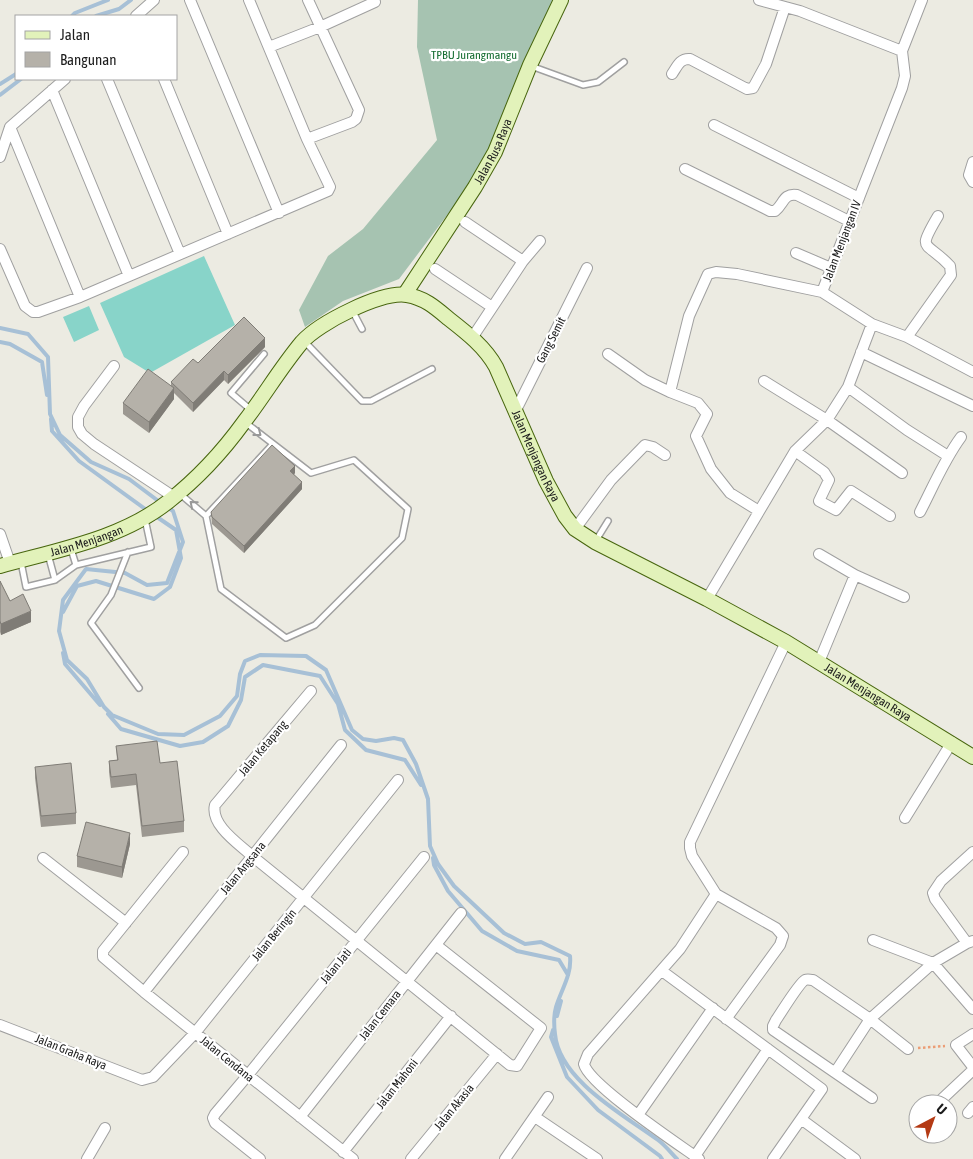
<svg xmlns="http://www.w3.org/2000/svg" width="973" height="1159" font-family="'Asap Condensed',sans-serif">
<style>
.cemetery{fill:#a6c3b1}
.pitch{fill:#88d4c9}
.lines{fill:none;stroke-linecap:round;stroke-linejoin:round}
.stream{stroke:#a7c0d6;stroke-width:4}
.lane-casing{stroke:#a0a0a0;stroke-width:8}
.street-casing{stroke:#a0a0a0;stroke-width:12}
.secondary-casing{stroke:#48660f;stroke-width:16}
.path{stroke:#eb9d75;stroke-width:2.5;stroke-dasharray:2.5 2.5;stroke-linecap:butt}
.lane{stroke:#fff;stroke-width:5}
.street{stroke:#fff;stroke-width:10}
.secondary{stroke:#e2f2ba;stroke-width:14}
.wall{fill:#9c9891}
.shaded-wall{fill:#7f7c76}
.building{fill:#b5b1a9;stroke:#7f7c76}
.oneway{stroke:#999}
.labels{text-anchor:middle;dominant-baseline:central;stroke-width:4.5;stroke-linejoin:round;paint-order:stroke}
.park-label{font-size:12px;fill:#166e32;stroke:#fff}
.street-label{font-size:12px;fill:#1c1c1c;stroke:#fff}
</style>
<rect width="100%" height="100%" fill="#ecebe2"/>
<!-- cemetery -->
<path class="cemetery" d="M418,0h137l-51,123 -32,59 -73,97 -56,22 -38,26 -6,-17 29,-54 35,-27 74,-89 -20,-93z"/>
<!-- pitch -->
<path class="pitch" d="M204,256l31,69 -85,48 -26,-16 -24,-54z
M89,306l10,24 -25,12 -11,-25z"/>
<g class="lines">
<!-- stream -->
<path class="stream" d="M72,16l3,-3 33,-13
M96,16l23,-7 12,-9
M0,84l16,-10
M0,95l21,-16
M0,328l28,6 20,23 2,57 10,21 31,27 38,17 32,24
M0,342l10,2 32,18 5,33
M51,419l1,12 27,30 69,50
M167,507l6,4 10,31 -16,41 -20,2 -22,-12 -39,-4 -23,31 -4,31 8,29 20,19 17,28 8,8 46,19 26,1 36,-19 17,-20 3,-22 5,-13 15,-6 46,1 20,14 26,60 11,9 13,2 18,-3 9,2 13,24 12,35 2,47 8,18 16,22 50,47 21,11 16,-2 29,14c2,19 -9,34 -14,51 -2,7 -2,19 -1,27 4,46 69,81 103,106 7,5 13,13 19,19
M63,612l14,-26 19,-5 58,18 16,-12 11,-29 -5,-28 -22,-15
M63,653l2,11 35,41
M108,714l13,15 59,17 23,-4 25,-16 13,-26 4,-23 18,-12 57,11 18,28 7,26 21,20 39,10 16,25
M433,858l1,7 14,26 34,40 35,20 42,9 9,15
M557,1016l4,-15
M553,1030l-2,7 16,40 31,33 62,46 2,3"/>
<!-- lane casing -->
<g class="lane-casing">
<path id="lane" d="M531,66l52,19 15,-3 26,-20
M352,310l10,19
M304,341l58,60h9l61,-32
M251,410l-20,-17 33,-39
M179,493l27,23 15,73 65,49 29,-13 87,-87 6,-29 -54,-49 -43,13 -65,-50
M206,516l67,-72
M595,542l13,-21
M71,549l5,16
M128,552l-17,43 -20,28 48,65
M48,554l7,26 21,-15 75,-18 -6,-28
M21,562l5,25 29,-7"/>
</g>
<!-- street casing -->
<g class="street-casing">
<path id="street" d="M190,0l89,213
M759,0l41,11 102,40
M136,16l18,-16
M269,47l51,-20 55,-25
M672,74c5,-7 8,-16 18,-15l57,30 6,-1 13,-24 19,-57
M107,79l73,175
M164,79l64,155
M52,90l77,186
M714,125l145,73
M10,127l70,170
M307,139l45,-17 4,-3 3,-9 -51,-110
M0,157l10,-30 55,-48
M973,162l-4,13 4,7
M685,169l85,42h5c9,-7 8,-18 22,-16l52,26
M465,222l58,39
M0,249l25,57 8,6h5l42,-15 248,-106 2,-4 -23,-48 -58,-139
M796,253l35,15
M435,269l57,38
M822,292l80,-204 3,-12 -3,-25 20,-51
M907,337l44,-62 -1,-9c-24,-26 -34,-13 -12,-50
M472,338l51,-77 17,-20
M861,352l112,54
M608,354l37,26 25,12
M114,366l-30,40 -6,11v10l4,7 12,10 80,53
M764,381l63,39 75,53
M848,387l59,43 41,26
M515,412l72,-144
M795,451l29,21 5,8 -10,21 17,9 15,-19 39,25
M759,511l-29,-18 -19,-24 -15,-33 11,-22 -9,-11 -28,-11 19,-76 19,-42 8,-2 21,2 85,18 50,32 35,13 66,35
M920,512c13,-25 24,-52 41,-75
M575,529l36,-49 34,-35 8,2 12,8
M0,534l10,29
M855,575l49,22
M707,599l88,-148 32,-31 21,-33 24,-63
M819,662l36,-87 -36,-21
M311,691l-96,114c-5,20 24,39 37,51l258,209 7,1 24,-38 -105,-83
M905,818l47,-76
M183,852l-80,99v6l41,35 209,167
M43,858l83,65
M873,940l60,23 40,46
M967,943l-32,-44 -2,-6 8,-12 32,-29
M662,971l160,118 -49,70
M144,992l197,-247
M726,1019l54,-74 3,-9 -7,-8 -60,-34 -24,-38 -2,-8v-6l96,-200
M0,1025l142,55 11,-3 42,-44 203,-253
M973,1034l-17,11 17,22
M836,1071l34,-52 63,-56 34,-20 6,-2
M872,1098l-99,-68v-4l3,-6c5,-7 23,-37 29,-40 3,-1 5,0 8,0l57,39 38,30
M941,1100l32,-30
M968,1113l5,-6
M638,1115l75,-107
M300,1117l161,-204
M535,1117l62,42
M801,1119l54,40
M343,1152l108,-136
M695,1156l73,-107
M87,1159l18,-31
M260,1159l-45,-36 -2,-5 2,-4 33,-39 176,-218
M411,1159l86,-105
M505,1159l43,-62
M699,1159c-21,-15 -110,-74 -115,-95l4,-10 92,-105 36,-55"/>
</g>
<!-- secondary casing -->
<g class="secondary-casing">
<g id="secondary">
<path id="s1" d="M405,294l70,-107 20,-35 35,-87 31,-65"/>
<path id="s2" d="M0,566c57,-16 122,-27 169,-65 28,-22 54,-50 75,-79 20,-26 37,-55 58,-80 17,-19 79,-51 105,-47 18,3 29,13 42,24 18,14 36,28 47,48l50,114 19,35 10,13 20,13 112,57 79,43 187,115"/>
</g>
</g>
<!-- path -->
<path class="path" d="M918,1048l27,-2"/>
<!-- lane -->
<use href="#lane" class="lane"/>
<!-- street -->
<use href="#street" class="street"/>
<!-- secondary -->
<use href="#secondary" class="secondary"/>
</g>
<!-- wall -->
<path class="wall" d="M265,347l-37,37 -4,-4 -31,32 -19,-19v6l-25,34 -26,-19v-11l48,-17v-4l27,-19z
M295,473l-1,2 8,14 -58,64 -32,-29 -1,-12z
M0,581l10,20 21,21 -30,13 -1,-3z
M116,746l44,17 24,58v11l-42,5 -6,-52 -25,3 -2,-16v-11l8,-1z
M35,767l41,46v11l-35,3 -6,-49z
M130,844l-8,34 -45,-11v-11z"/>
<!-- shaded-wall -->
<path class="shaded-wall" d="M265,338v9l-37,37v-9z
M224,371v9l-31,32v-9z
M174,388v11l-25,34v-11z
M295,466v7l-5,6v-8z
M302,482v7l-58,64v-7z
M31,611v11l-30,13v-11z
M130,833v11l-8,34v-11z"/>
<!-- building -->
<path class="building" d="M244,317l21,21 -37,37 -4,-4 -31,32 -22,-21 22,-23 5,4z
M148,369l26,19 -25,34 -26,-19z
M272,445l23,21 -5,5 12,11 -58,64 -32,-29 -1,-5z
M0,581l10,20 13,-7 8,17 -30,13 -1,-3z
M157,741l3,22 17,-2 7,60 -42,5 -6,-52 -25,3 -2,-16 9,-1 -2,-14z
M71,763l5,50 -35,3 -6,-49z
M86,822l44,11 -8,34 -45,-11z"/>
<!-- one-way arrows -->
<defs><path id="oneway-chevron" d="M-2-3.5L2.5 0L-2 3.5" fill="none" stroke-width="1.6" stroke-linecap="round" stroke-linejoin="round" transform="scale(1.25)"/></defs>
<g class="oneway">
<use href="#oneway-chevron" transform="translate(258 433) rotate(38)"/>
<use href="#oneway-chevron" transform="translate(193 504) rotate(-140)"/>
</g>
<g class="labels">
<!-- park labels -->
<g class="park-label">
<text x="474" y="55">TPBU Jurangmangu</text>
</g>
<!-- street labels -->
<g class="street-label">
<text stroke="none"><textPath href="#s1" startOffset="168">Jalan Rusa Raya</textPath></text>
<text transform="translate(842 241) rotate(-69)">Jalan Menjangan IV</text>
<text transform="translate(551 340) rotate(-63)">Gang Semit</text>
<text stroke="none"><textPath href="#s2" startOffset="722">Jalan Menjangan Raya</textPath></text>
<text stroke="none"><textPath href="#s2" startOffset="90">Jalan Menjangan</textPath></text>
<text stroke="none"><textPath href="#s2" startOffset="1141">Jalan Menjangan Raya</textPath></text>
<text transform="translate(263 748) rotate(-50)">Jalan Ketapang</text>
<text transform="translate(243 868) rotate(-51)">Jalan Angsana</text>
<text transform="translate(274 935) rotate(-51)">Jalan Beringin</text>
<text transform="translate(336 966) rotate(-51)">Jalan Jati</text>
<text transform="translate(380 1015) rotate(-52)">Jalan Cemara</text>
<text transform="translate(71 1052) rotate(22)">Jalan Graha Raya</text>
<text transform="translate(227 1059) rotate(39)">Jalan Cendana</text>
<text transform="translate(397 1084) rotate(-52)">Jalan Mahoni</text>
<text transform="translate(454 1107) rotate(-51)">Jalan Akasia</text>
</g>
</g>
<!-- legend -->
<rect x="15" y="15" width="162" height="65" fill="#ffffff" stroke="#a4a4a4"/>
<rect x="25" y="31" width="25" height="8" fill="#e2f2ba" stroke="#a4a4a4"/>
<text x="60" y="40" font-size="15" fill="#1c1c1c">Jalan</text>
<rect x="25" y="52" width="25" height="15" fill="#b5b1a9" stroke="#a4a4a4"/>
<text x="60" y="65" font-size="15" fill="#1c1c1c">Bangunan</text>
<!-- north arrow -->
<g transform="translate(933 1119) rotate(41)"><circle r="24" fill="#ffffff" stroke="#a4a4a4"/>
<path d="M0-4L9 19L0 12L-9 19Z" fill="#b43a14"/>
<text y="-8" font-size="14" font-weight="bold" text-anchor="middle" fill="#1c1c1c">U</text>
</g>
</svg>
